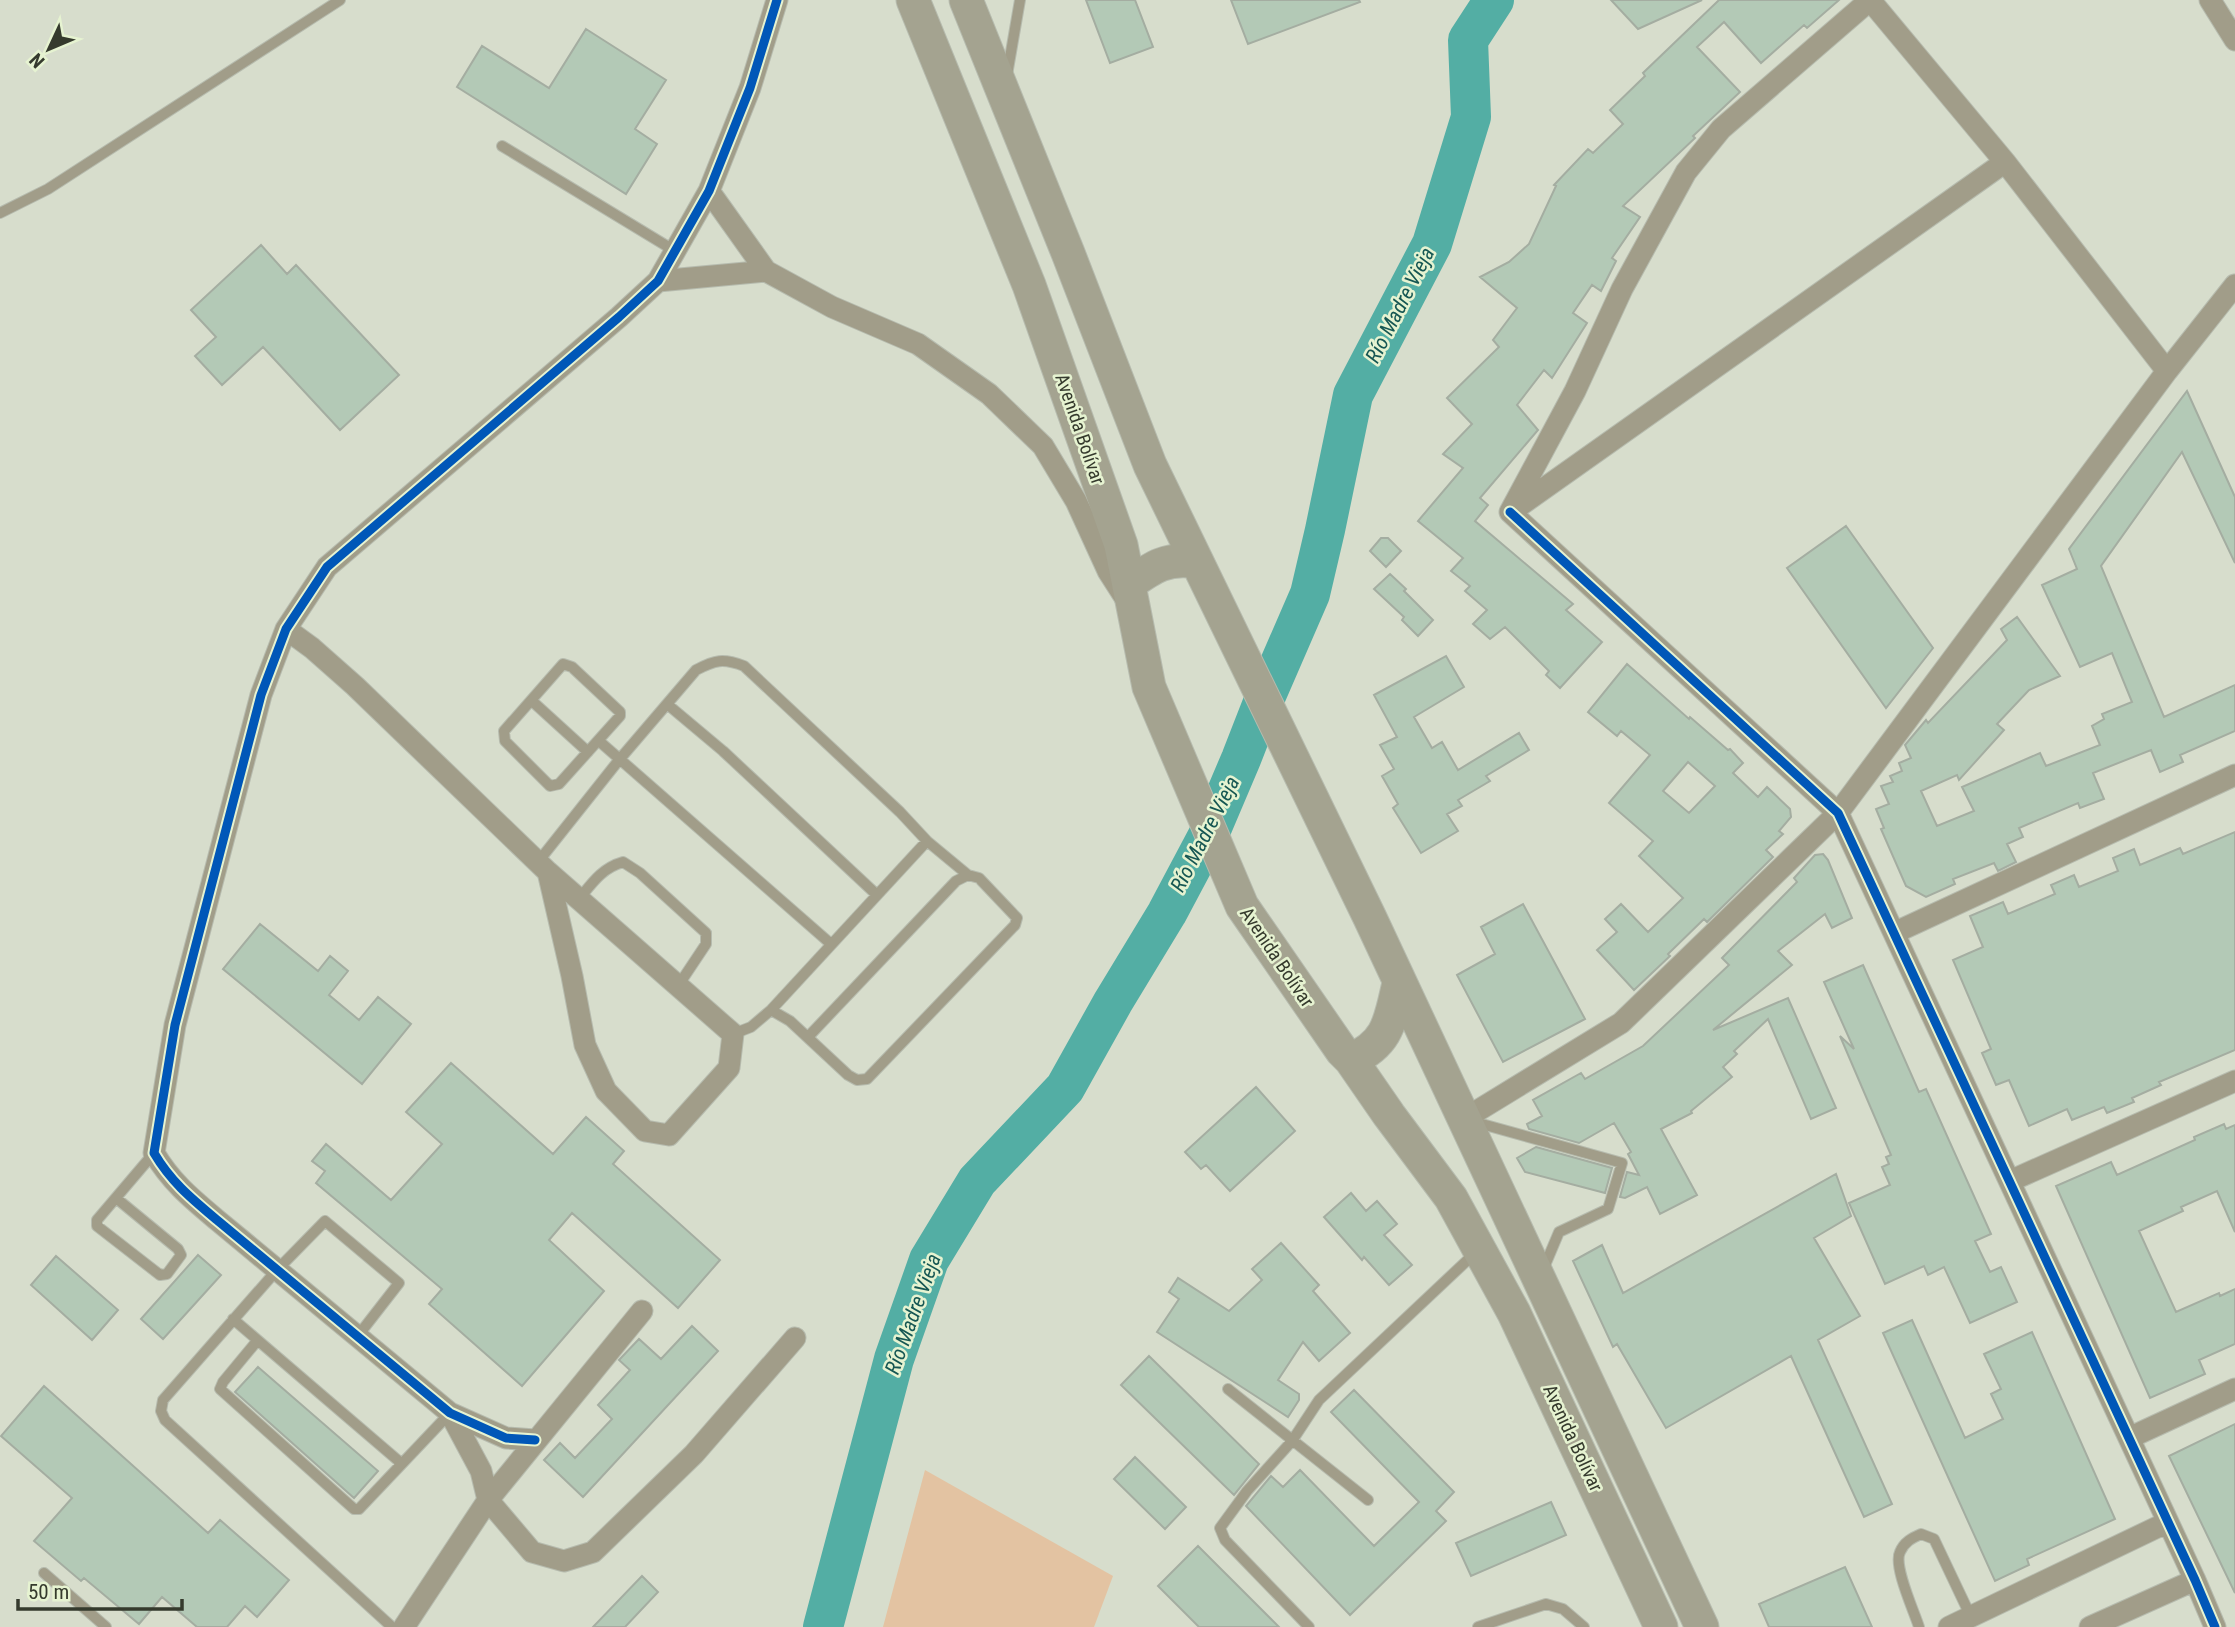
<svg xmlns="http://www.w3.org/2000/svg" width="2235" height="1627" font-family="'Roboto Condensed',sans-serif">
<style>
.green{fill:#e3c3a2}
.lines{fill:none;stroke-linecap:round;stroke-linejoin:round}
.river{stroke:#53aea4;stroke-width:40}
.building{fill:#b3c9b6;stroke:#a4ada1;stroke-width:2;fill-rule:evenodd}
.service-casing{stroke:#b6bbae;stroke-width:12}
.minor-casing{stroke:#b6bbae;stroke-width:23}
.primary-casing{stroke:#b6bbae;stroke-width:35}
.service{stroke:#a19d89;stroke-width:10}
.minor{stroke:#a19d89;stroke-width:21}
.primary{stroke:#a4a390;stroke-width:33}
.cycleway-casing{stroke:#e6f3d1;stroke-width:13}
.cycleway{stroke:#0057b8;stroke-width:9}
.labels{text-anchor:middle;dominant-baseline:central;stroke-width:5;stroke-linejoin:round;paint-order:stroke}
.street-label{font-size:19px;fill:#353a2d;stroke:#e6f3d1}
.water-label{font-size:21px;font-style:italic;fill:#165753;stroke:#e6f3d1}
</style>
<rect width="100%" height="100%" fill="#d7ddcc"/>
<!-- green -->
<path class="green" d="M925,1470l188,106 -19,51h-211z"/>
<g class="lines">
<!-- river -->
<path class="river" d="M823,1627l71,-268 35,-99 48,-79 88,-93 48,-86 54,-89 43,-81 31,-73 23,-59 46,-106 15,-64 28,-135 79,-151 39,-127 -3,-77 26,-40"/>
</g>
<!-- building -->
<path class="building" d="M1086,0h49l18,47 -43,16z
M1231,0h128l1,2 -112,42z
M1611,0h91l-64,29z
M1719,0h120l-32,28 -3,-3 -43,38 -37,-41 -27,25 43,45 -47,44 2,2 -72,68 17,11 -28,41 4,3 -15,30 -9,-6 -19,28 14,10 -35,55 -8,-8 -27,35 21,25 -58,68 8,7 -13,16 98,83 -7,6 36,32 -42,46 -14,-13 3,-4 -44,-44 -15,12 -17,-15 14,-14 -22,-19 5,-5 -19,-15 12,-13 -45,-37 45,-53 -20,-14 29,-30 -25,-26 52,-51 -6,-7 24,-32 -37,-31 29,-15 20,-18 27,-58 -2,-1 34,-36 5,4 30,-29 -13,-14 35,-34 -2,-3z
M586,29l80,51 -31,49 22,15 -31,50 -169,-107 25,-41 67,42z
M261,245l26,29 9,-9 103,110 -59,55 -77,-83 -41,38 -27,-29 21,-19 -25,-27z
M2187,391l48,106v66l-53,-111 -81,114 63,151 71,-32v46l-55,24 3,7 -23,10 -9,-22 -58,23 11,26 -24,9 -2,-5 -59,25 4,9 -16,7 9,18 -18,9 -4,-8 -41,16 2,5 -29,13 -20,-11 -25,-57 3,-1 -8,-19 13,-5 -8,-18 12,-4 -3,-6 12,-5 -3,-8 12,-5 -6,-13 21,-25 2,3 79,-83 -6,-11 16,-12 43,59 -31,14 -32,34 7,6 -45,50 -2,-5 -36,16 16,35 37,-15 -12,-24 78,-34 6,13 54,-21 -8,-19 12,-7 -2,-5 30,-12 -20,-49 -32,14 -38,-82 35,-16 -8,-20z
M1846,526l87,122 -47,60 -99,-140z
M1381,538h7l13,13 -15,16 -16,-16z
M1390,574l16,15 -2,2 29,29 -15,16 -16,-16 2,-3 -30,-28z
M1446,656l18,31 -50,30 18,31 10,-6 16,28 61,-37 10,17 -43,26 4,5 -32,19 4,6 -15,8 11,17 -37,22 -28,-45 5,-4 -16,-28 12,-7 -14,-24 17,-8 -23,-42z
M1627,664l62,55 1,-2 38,33 2,-1 13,14 -10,10 25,24 9,-10 23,22 1,8 -12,14 4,3 -17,16 7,7 -66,65 -3,-3 -36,35 2,2 -36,34 -37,-40 20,-18 -12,-13 16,-15 27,28 35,-34 -44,-42 14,-15 -44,-38 41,-48 -29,-24 -4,5 -29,-24zM1688,762l27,24 -26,27 -26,-22z
M2235,832v218l-76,32 2,3 -29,13 2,4 -27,11 -3,-6 -32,13 -5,-11 -38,17 -20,-46 -13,5 -14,-32 9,-4 -38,-89 30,-13 -13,-31 33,-14 5,12 47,-20 -4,-9 23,-10 5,12 39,-16 -5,-13 21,-9 6,16 40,-17 3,6z
M1823,854l5,6 24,58 -20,10 -7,-14 -47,37 14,14 -79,65 75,-32 48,110 -25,11 -43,-100 -34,32 3,3 -14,13 9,10 -41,34 1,2 -31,16 36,66 -37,19 -13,-27 -22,11 -5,-1 7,-25 12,3 -11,-21 3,-2 -17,-29 -35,20 -50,-14 -2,-5 15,-8 -9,-16 48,-27 4,6 58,-33 86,-81 -7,-7 75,-76 -3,-4 21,-23z
M1523,904l62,115 -82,43 -46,-87 38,-21 -14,-27z
M260,924l58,47 12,-15 18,15 -19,24 30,25 19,-23 33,27 -49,60 -139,-115z
M1863,965l56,127 7,-3 65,145 -16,7 15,31 11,-5 16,35 -47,21 -26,-56 -16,8 -4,-9 -39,18 -36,-81 41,-18 -8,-18 7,-3 -3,-7 5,-2 -51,-119 14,13 -30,-67z
M451,1063l102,91 33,-37 38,34 -11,13 107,96 -42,48 -106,-95 -23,27 55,51 -82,95 -93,-82 13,-15 -126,-106 9,-12 -13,-10 14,-17 65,56 51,-56 -36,-32z
M1256,1087l39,44 -65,60 -24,-26 -5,4 -16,-17z
M2224,1124l2,5 9,-4v107l-18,-41 -36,16 2,4 -44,20 37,81 43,-19 1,3 15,-7v55l-36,16 6,14 -55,24 -94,-212 55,-24 6,13 78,-35 -1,-3z
M1536,1147l76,21 -7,25 -80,-21 -8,-14z
M1836,1174l15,42 -37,22 46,78 -42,24 74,164 -28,13 -73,-161 -125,72 -49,-84 -4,3 -40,-86 29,-16 21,48z
M1351,1193l15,18 11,-10 20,23 -13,11 28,30 -23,20 -25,-28 -2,3 -38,-43z
M1281,1243l38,42 -6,6 37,42 -31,28 -16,-19 -25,38 21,14v6l-11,17 -131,-85 22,-33 -10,-7 9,-14 51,33 33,-31 -10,-11z
M198,1255l23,20 -58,64 -22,-20z
M56,1256l62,54 -26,30 -61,-55z
M1912,1320l53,118 38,-19 -12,-25 10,-5 -17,-35 48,-22 83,187 -88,40 2,6 -34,16 -112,-248z
M692,1326l26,25 -135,146 -39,-37 16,-17 15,15 37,-39 -14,-14 32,-35 -11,-10 20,-21 22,20z
M1149,1356l110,108 -25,31 -113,-110z
M258,1367l120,104 -24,27 -119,-106z
M44,1386l164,147 12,-13 69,60 -32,37 -12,-11 -18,21h-30l-35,-30 -23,27 -55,-46 -3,3 -47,-40 38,-43 -71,-62z
M1354,1390l100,102 -18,19 10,10 -96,94 -104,-109 25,-30 12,11 17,-17 74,76 45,-44 -88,-90z
M2235,1424v169l-66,-137z
M1135,1457l51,50 -21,22 -51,-50z
M1551,1502l15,33 -95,41 -15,-33z
M1198,1546l81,81h-80l-41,-41z
M1845,1567l27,60h-103l-10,-23z
M642,1576l16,16 -33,35h-32z"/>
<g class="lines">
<!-- service casing -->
<g class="service-casing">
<path id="service" d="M1007,75l13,-75
M502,146l173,105
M0,213l48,-24 292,-189
M563,664l9,3 48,45v4l-61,68 -9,2 -45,-45 -1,-10z
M532,701l56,51
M667,704l56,47 154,144
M599,741l232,203
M538,862l81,-102 77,-90c19,-10 27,-12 48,-4l156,146 27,29 41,34
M579,899c13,-16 23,-31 44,-37l17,11 66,60v11l-28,42
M771,1010l19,11 58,54 9,5 10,-1 148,-154 2,-7 -38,-40 -11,-3 -12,6 -148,156
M733,1034l18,-7 20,-17 156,-169
M1471,1121l151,42 -14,46 -49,23 -16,38
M116,1198l62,51 3,6 -14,19 -7,1 -63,-49v-6l57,-67
M233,1319l168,144
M357,1337l42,-54 -74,-62 -48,49 -114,130 -2,11 4,9 227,207
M257,1341l-34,41 -3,7 134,120h5l91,-96
M1228,1389l140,111
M44,1573l62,54
M1309,1627l-84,-87 -5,-12 27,-37 45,-50 27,-41 156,-147
M1478,1627l68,-23 17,5 21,18
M1919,1627c-5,-16 -26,-61 -19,-75 4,-10 12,-14 21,-18l13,5 37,78"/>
</g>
<!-- minor casing -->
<g class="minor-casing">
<path id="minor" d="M1870,0l135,162 162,209
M2210,0l25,40
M709,191l57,80
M658,281l108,-10 66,36 86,37 71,50 54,52 33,55 32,70 16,25
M1515,509l490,-347
M1510,512l328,301 357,767 20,47
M1510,512l65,-121 47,-102 64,-117 35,-43 149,-129
M286,629l26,19 43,38 193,186 185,162 -4,34 -60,67 -24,-4 -39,-40 -21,-46 -13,-69 -24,-104
M1894,933l341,-158
M1464,1119l157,-96 217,-210 329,-442 68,-86
M2010,1181l225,-100
M450,1413l31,58 7,29 44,52 32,9 29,-9 101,-98 101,-116
M2129,1438l106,-49
M535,1440l-29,-2 -56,-25 -233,-193c-25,-21 -46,-38 -63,-67l21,-128 86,-330 25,-66 41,-62 292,-250 39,-36 51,-90 41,-103 27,-88
M404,1627l84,-127 154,-189
M1949,1627l219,-105
M2090,1627l105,-47"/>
</g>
<!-- primary casing -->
<g class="primary-casing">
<path id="primary" d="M913,0l116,285 92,260 28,142 93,219 100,145 9,9 38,55 62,83 63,115 147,314
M966,0l102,253 82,212 220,453 332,709
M1129,584c24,-17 38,-27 68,-22
M1351,1060c38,-17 39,-39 48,-77"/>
</g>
<!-- service -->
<use href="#service" class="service"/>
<!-- minor -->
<use href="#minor" class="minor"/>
<!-- primary -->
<use href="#primary" class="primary"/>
<!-- cycleway casing -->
<g class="cycleway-casing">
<path id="cycleway" d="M1510,512l328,301 357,767 20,47
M535,1440l-29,-2 -56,-25 -233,-193c-25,-21 -46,-38 -63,-67l21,-128 86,-330 25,-66 41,-62 292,-250 39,-36 51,-90 41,-103 27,-88"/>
</g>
<!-- cycleway -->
<use href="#cycleway" class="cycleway"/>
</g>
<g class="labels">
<!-- street labels -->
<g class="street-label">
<text transform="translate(1080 429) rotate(71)">Avenida Bolívar</text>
<text transform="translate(1277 957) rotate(56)">Avenida Bolívar</text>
<text transform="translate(1573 1438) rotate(65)">Avenida Bolívar</text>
</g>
<!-- water labels -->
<g class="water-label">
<text transform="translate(1400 305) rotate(-63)">Río Madre Vieja</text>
<text transform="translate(1205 834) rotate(-63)">Río Madre Vieja</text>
<text transform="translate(913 1314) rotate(-70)">Río Madre Vieja</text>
</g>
</g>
<!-- north arrow -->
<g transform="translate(49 49) rotate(226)" stroke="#e6f3d1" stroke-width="5" paint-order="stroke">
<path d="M0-5L12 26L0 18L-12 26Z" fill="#353a2d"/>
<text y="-10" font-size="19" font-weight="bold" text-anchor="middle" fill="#353a2d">N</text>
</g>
<!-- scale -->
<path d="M18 1599v10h164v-10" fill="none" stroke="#353a2d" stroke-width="3.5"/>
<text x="28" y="1599" font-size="21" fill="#353a2d" stroke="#e6f3d1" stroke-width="5" paint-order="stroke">50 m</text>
</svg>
